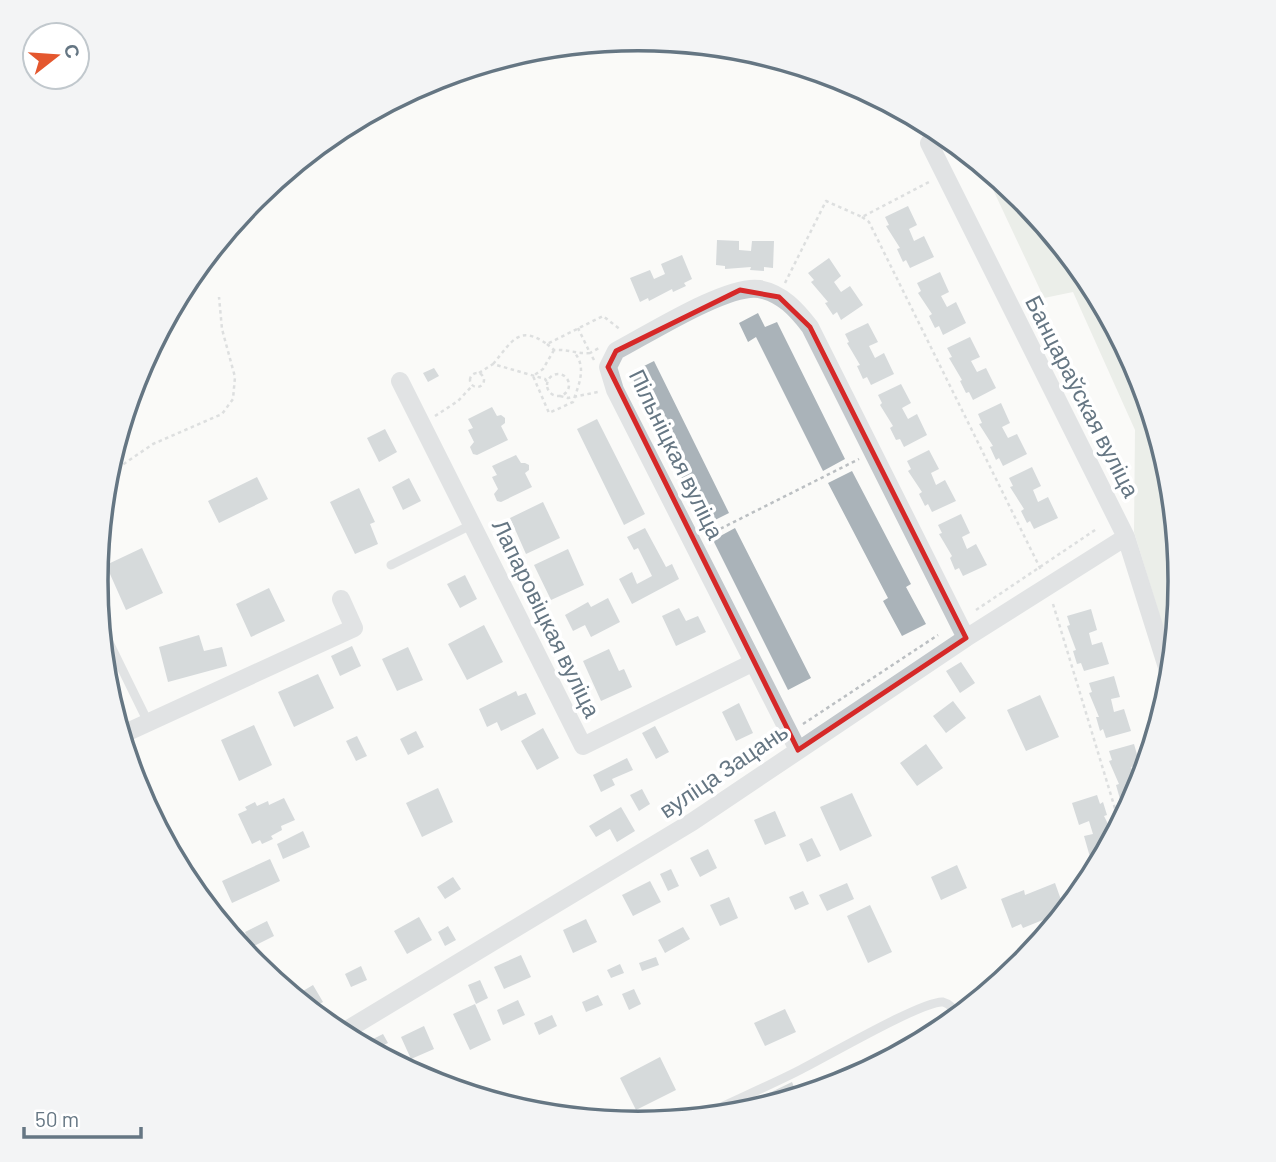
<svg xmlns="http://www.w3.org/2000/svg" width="1276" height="1162" font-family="Barlow,sans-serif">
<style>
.green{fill:#dadfd7}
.building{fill:#aab3b9}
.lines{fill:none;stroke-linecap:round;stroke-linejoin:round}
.path{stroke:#bbbfc2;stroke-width:2.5;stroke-dasharray:3.5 3.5;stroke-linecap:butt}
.service{stroke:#c3c8cc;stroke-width:9}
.minor{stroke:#c3c8cc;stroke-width:18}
.marked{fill:none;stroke:#d62828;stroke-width:5;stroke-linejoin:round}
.labels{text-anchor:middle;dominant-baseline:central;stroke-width:7;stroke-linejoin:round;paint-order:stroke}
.street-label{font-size:23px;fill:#657683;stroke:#fff}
.rim{fill:none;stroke:#657683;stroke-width:3.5}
</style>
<rect width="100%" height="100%" fill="#fafaf8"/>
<!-- green -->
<path class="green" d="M981,164l41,34 67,82 43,81 38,115 10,105 -7,78 -39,-127 1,-102 -62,-138 -29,6z"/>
<!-- building -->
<path class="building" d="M908,206l9,19 -8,4 5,12 10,-5 10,21 -24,11 -4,-8 -3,2 -6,-13 3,-1 -14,-22 3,-1 -4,-8z
M717,240l22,1v9l12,1 1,-10h22l-1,27 -9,-1v4l-14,-1 1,-3 -26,2v-3l-9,-1z
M682,255l10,24 -8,4 2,3 -13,6 -1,-3 -23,12 -1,-3 -8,4 -10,-24 20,-8 4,9 11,-5 -4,-10z
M829,258l12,18 -7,6 7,10 9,-6 13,19 -22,15 -4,-8 -4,3 -8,-12 3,-1 -17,-20 3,-2 -6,-7z
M940,272l9,20 -8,4 6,11 9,-5 10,21 -23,12 -4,-9 -4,2 -6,-12 3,-2 -14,-21 3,-2 -4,-8z
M758,313l7,14 12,-5 68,137 -22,12 -67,-134 -8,5 -9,-19z
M868,323l10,19 -9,4 6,12 9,-5 10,21 -23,11 -4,-8 -4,2 -6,-13 3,-1 -13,-22 2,-1 -4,-8z
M970,337l10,20 -9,4 6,11 9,-4 10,20 -23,12 -4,-8 -3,1 -6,-12 2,-1 -13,-22 3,-1 -5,-9z
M654,361l75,152 -24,12 -75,-152z
M434,368l5,8 -11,6 -5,-9z
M901,384l10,19 -9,5 6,11 9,-5 10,21 -23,12 -4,-8 -4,1 -6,-12 3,-2 -13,-21 2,-2 -4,-8z
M1001,403l9,20 -8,4 6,11 9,-4 10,20 -24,12 -4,-8 -3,2 -6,-13 3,-1 -14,-22 3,-1 -4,-9z
M492,407l5,9 4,-1 4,3v5l-4,3 7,14 -31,15 -4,-1 -3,-7 4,-5 -6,-12 5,-2 -5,-9z
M597,419l48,95 -21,11 -47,-96z
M385,429l12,23 -18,10 -12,-24z
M929,450l10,19 -8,4 5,12 9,-5 11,21 -24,11 -4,-8 -3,2 -6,-12 3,-2 -14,-21 3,-2 -4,-8z
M516,455l5,8h4l4,2v5l-4,3 7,14 -31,15 -4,-1 -3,-7 4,-5 -6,-12 5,-2 -5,-9z
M1032,467l9,19 -8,4 5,12 10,-5 10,21 -24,11 -4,-8 -3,2 -6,-12 3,-2 -14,-22 3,-1 -4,-8z
M852,471l59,113 -5,3 20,37 -24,12 -19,-35 5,-3 -60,-115z
M257,477l11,22 -49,24 -11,-22z
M409,478l12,23 -18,9 -11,-23z
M359,488l16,34 -5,2 8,20 -23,10 -25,-52z
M543,502l17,36 -34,16 -16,-36z
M961,514l9,19 -8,4 5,12 9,-5 11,21 -24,11 -4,-8 -4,2 -5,-12 2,-2 -13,-22 3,-1 -4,-8z
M645,528l21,39 6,-3 7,15 -47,25 -13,-25 13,-7 5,12 15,-8 -14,-28 -4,2 -7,-13z
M735,528l76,150 -23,12 -75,-150z
M142,548l21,45 -37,17 -20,-45z
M568,549l16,36 -33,15 -17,-35z
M465,575l12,24 -17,9 -13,-24z
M269,588l16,33 -34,16 -15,-33z
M608,598l12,24 -29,15 -6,-12 -12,6 -8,-16 23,-13 3,5z
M679,608l7,13 12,-5 8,16 -30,14 -14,-30z
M1091,609l6,21 -8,3 3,12 10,-3 7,22 -25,7 -3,-8 -4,1 -4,-13 3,-1 -9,-24 3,-1 -3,-9z
M484,625l19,37 -36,18 -19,-36z
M199,635l5,16 18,-4 5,19 -59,16 -9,-35z
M352,646l9,20 -21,10 -9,-20z
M408,647l15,33 -26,11 -15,-32z
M609,649l10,22 5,-2 8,18 -31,14 -18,-40z
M961,662l14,21 -15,10 -14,-22z
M318,674l16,34 -40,19 -16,-35z
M1114,676l6,21 -9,2 3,13 10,-3 7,22 -25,7 -3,-9 -3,2 -4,-14h3l-10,-24 3,-1 -3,-9z
M516,691l2,5 8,-3 10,21 -35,17 -4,-9 -10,5 -8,-18z
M1040,695l19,42 -33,14 -19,-41z
M953,701l13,17 -20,15 -13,-17z
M739,703l14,30 -17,8 -14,-29z
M254,725l18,40 -33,16 -18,-41z
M655,726l14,26 -13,7 -14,-26z
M543,728l16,30 -22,12 -16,-29z
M416,731l8,16 -16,8 -8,-16z
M357,736l10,20 -11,5 -10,-20z
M926,744l17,24 -26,18 -17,-23z
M1134,744l6,21 -9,2 4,12 8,-2 -12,28 -5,1 -2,-9 -4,2 -4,-14 3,-1 -10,-23 3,-1 -3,-9z
M627,758l6,12 -21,9 3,6 -14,7 -8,-17z
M438,788l15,34 -31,15 -16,-34z
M642,789l8,15 -11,7 -9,-16z
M852,793l20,43 -32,15 -20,-44z
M1097,795l3,9 3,-2 4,13 -3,1 10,20 -9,17 -15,4 -6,-21 9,-2 -4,-13 -10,4 -7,-22z
M284,798l11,22 -14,6 1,4 -11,6 2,3 -11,5 -2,-4 -8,4 -14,-30 9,-4 -2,-3 10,-5 2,4 11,-5 1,4z
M621,807l14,24 -18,11 -7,-13 -14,8 -7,-11z
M775,811l11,25 -21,9 -11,-25z
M303,831l7,16 -27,12 -6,-15z
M812,838l9,18 -14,6 -8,-18z
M708,849l9,19 -17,9 -10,-19z
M270,859l10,22 -48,22 -10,-22z
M957,865l10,23 -26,12 -10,-23z
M671,869l8,17 -11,5 -8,-17z
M453,877l8,12 -16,10 -8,-12z
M650,881l11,21 -28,14 -11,-21z
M847,883l7,16 -27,12 -8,-16z
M1055,883l10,28 -42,17 -2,-4 -9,4 -11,-29 23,-9 1,5z
M803,891l6,13 -14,6 -6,-13z
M729,897l9,21 -18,8 -10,-21z
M870,905l22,47 -24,11 -21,-47z
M419,917l13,23 -25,14 -13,-23z
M586,919l11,23 -24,11 -10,-23z
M267,921l7,15 -22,11 -7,-15z
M448,926l8,14 -11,6 -7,-14z
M683,927l7,12 -25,14 -7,-13z
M521,955l10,22 -27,12 -10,-22z
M656,957l3,8 -17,6 -3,-8z
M620,964l4,9 -13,5 -4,-8z
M361,966l6,14 -16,7 -6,-13z
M480,980l8,18 -12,6 -8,-19z
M313,985l10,17 -14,8 -16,-13z
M634,989l7,15 -12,6 -7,-16z
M598,995l5,10 -17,7 -4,-10z
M518,1000l7,15 -22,10 -6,-15z
M475,1004l16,36 -21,10 -17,-36z
M785,1009l11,23 -31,14 -11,-23z
M552,1015l5,11 -18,9 -5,-12z
M424,1026l10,23 -23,10 -10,-22z
M383,1034l5,9 -11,5 -4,-9z
M660,1057l16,33 -40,20 -16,-32z
M792,1082l6,15 -51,15 -3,-7z"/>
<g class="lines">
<!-- path -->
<path class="path" d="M862,217l7,5 173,350
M785,283l41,-82 36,16 67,-35
M547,344l7,6c13,-1 23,4 36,3l-12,-25
M554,350l-11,19 -10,7 16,37 24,-11c6,-18 14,-35 1,-50
M594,360l-4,-7 9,-5
M493,364c19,-22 25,-40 54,-20l56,-28 18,14
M479,373l14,-9 52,15 2,3
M470 380a7 7 0 1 1 14 0a7 7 0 1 1-14 0Z
M547 385a11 11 0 1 1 22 0a11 11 0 1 1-22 0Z
M560,396l8,2 30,-6
M435,416l23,-15 15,-16
M106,476l47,-32 69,-30 11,-15 2,-22 -13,-48 -3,-32
M708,535l151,-76
M1053,604l67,221
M976,610l122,-82
M803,724l135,-89
M765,749l12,-8"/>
<!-- service -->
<path class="service" d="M391,565l82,-41
M100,624l48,98
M698,1118c33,-16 66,-30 98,-46 25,-12 127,-72 147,-70 8,2 12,8 15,15"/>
<!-- minor -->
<path class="minor" d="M929,143l197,394 45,143
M400,381l183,365 169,-83
M121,735l233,-107 -13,-29
M798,750l-183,-360 -7,-23 8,-16c31,-16 111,-67 143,-62 23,4 38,21 51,38l156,311
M340,1034l352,-212 274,-184 160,-101"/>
</g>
<!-- marked area -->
<path d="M0 0H1276V1162H0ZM740,290l39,7 31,30 156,311 -168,112 -190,-383 8,-16z" fill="#fafaf8" fill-opacity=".55" fill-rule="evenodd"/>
<path class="marked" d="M740,290l39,7 31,30 156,311 -168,112 -190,-383 8,-16z"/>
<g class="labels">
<!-- street labels -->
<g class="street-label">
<text transform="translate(1083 396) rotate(63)">Банцараўская вуліца</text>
<text transform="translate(677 454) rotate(64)">Пільніцкая вуліца</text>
<text transform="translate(547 618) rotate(64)">Лапаровіцкая вуліца</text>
<text transform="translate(723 770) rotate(-34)">вуліца Зацань</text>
</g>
</g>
<!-- crop -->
<path d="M0 0H1276V1162H0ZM108 581a530 530 0 1 1 1060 0a530 530 0 1 1-1060 0Z" fill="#f3f4f5" fill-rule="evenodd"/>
<path class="rim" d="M108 581a530 530 0 1 1 1060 0a530 530 0 1 1-1060 0Z"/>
<!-- north arrow -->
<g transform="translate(56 56) rotate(73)"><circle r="33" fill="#ffffff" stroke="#c1c8cd" stroke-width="2"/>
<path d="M0-5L12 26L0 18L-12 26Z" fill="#e4572e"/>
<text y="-10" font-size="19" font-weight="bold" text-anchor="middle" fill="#657683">С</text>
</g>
<!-- scale -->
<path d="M24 1127v10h117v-10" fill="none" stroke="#657683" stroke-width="3.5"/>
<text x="35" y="1127" font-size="21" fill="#657683" stroke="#ffffff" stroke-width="5" paint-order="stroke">50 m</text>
</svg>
